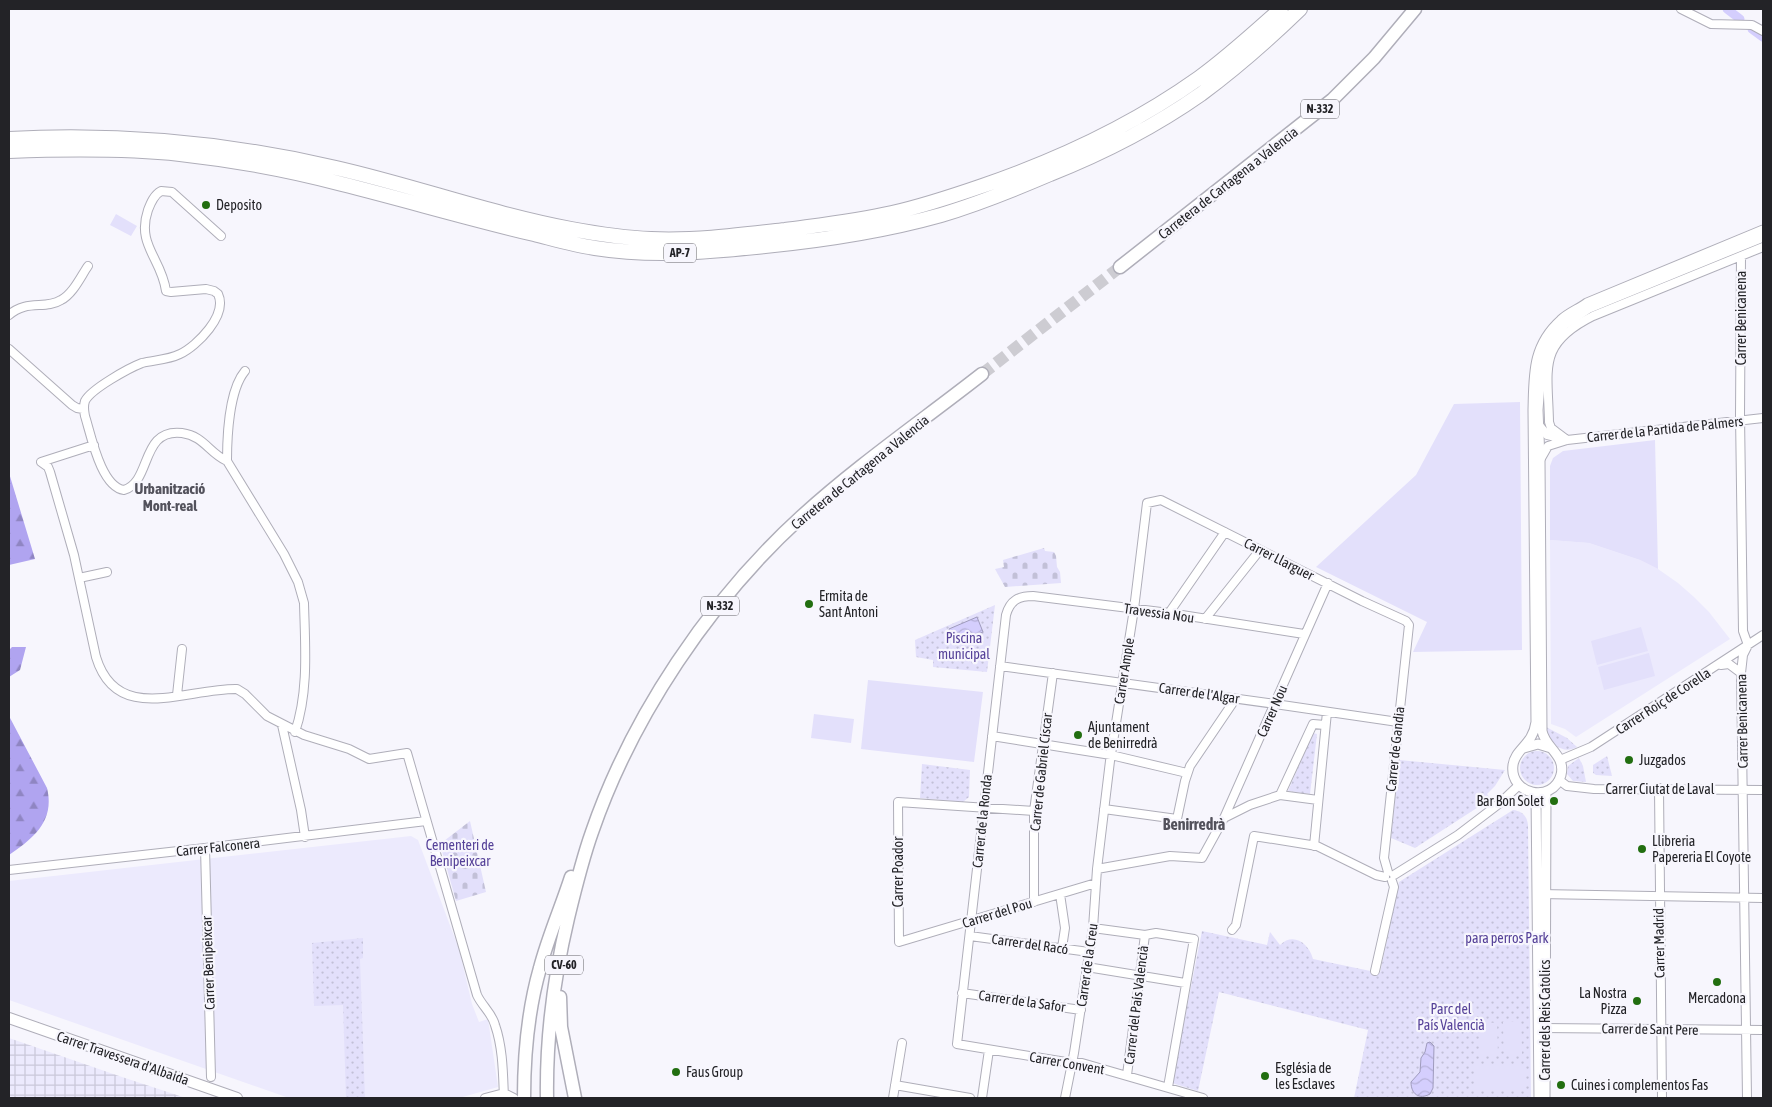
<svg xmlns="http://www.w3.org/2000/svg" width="1772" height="1107" font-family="'Asap Condensed',sans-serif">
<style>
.built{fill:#eceafd}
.industrial{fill:url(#industrial-grid)}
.green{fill:url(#green-dots)}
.forest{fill:url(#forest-firs)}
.cemetery{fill:url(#cemetery-stones)}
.pitch{fill:#e3e0fb}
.water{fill:url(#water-waves);stroke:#9f9bbd}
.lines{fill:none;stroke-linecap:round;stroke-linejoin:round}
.canal{stroke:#d4cefd;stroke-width:9}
.trunk-tunnel{stroke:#cdccd2;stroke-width:12;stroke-dasharray:12 6;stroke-linecap:butt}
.minor-casing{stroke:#afaeb9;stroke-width:10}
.tertiary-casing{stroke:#afaeb9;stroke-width:11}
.secondary-casing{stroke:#afaeb9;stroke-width:12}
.trunk-casing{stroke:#afaeb9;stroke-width:15}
.motorway-casing{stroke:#afaeb9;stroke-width:16}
.minor{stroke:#fff;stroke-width:8}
.tertiary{stroke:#fff;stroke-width:9}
.secondary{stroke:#fff;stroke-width:10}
.trunk{stroke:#fff;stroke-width:12}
.motorway{stroke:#fff;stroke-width:14}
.poi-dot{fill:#226e10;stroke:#f7f6fd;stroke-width:2}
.labels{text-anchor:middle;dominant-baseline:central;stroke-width:4.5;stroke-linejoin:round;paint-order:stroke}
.shield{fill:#f7f6fd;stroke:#636267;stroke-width:1}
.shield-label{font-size:12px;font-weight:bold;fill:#232327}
.street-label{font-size:14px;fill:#232327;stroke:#f7f6fd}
.poi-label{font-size:14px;fill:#232327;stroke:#f7f6fd;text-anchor:start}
.park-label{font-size:14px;fill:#554198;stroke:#f7f6fd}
.neighbourhood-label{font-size:15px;font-weight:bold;fill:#53525c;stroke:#f7f6fd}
.quarter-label{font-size:16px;font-weight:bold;fill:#53525c;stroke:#f7f6fd}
</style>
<defs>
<pattern id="industrial-grid" width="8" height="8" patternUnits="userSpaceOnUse" patternTransform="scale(1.25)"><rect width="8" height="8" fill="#eceafd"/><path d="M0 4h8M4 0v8" fill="none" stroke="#cac8d9"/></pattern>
<pattern id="green-dots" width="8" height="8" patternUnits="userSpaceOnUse" patternTransform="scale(1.25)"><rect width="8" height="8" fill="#e3e0fb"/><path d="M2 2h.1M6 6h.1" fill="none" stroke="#c2c0d7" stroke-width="1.8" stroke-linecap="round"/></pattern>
<pattern id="forest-firs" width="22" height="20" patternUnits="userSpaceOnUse" patternTransform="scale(1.25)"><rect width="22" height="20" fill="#b0a4f0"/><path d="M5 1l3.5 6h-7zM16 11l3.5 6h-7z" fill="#8f85c2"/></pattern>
<pattern id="cemetery-stones" width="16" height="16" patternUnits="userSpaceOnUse" patternTransform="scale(1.25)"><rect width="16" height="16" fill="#e3e0fb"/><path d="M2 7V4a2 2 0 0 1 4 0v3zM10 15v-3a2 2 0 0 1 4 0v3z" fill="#c2c0d7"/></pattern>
<pattern id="water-waves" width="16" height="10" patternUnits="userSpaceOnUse" patternTransform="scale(1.25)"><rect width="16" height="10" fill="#d4cefd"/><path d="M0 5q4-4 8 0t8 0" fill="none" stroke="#b6b1d9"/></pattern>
</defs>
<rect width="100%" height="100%" fill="#f7f6fd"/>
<!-- built -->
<path class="built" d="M1550,540l39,3 51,17 18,9 20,14 16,14 15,15 21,27 -154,98 -11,-8 -14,-5z
M411,836l7,4 33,88 8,21 13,55 7,18 9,-3 10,68 -39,11h-170l-280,-98v-119z"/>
<!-- industrial -->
<path class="industrial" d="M9,1038l113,39 64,21h-177z"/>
<!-- green -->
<path class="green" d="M995,605l-8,67 -54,-5v-7l-17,-3 -1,-17z
M1546,727l21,11 10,9c-13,7 -22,-1 -31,-10z
M1313,733l4,1 -7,60 -22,-3z
M1520 768a17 17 0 1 1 34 0a17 17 0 1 1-34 0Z
M1607,756l5,20 -16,-1 -3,-2v-8z
M1579,758l4,8 3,16 -13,-1 -6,-7 1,-8z
M1399,760l106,10 -10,16 -8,8 3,4 -7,6 -68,44 -24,-10z
M922,764l48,6 -1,27 -6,5 -43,-4z
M1513,810c9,1 14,6 15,15l3,273h-177l14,-68 -149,-38 -21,99 -26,-8 30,-152 65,14 3,-13 10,13c13,-13 29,-2 33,14l67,14 19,-91z
M363,938v20l-3,1 5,139h-19l-3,-93 -29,1 -2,-63z"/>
<!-- forest -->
<path class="forest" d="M9,473l26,86 -26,6z
M12,647h14l-6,23 -11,7v-27z
M9,716l38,72c8,33 -13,50 -38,67z"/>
<!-- cemetery -->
<path class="cemetery" d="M1044,548l1,3 9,1 2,4 1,11 3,5 1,11 -56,4 -10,-18 9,-2 -1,-7z
M470,821l16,71 -30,9 -16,-57z"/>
<!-- pitch -->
<path class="pitch" d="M116,214l21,12 -6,10 -21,-11z
M1520,402l2,248 -109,2 14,-30 -111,-55 100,-92 38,-71z
M1655,440l3,129 -18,-9 -51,-17 -39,-3v-74l3,-8 10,-7z
M1641,627l7,24 -51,14 -6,-24z
M1649,653l6,23 -51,14 -6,-23z
M868,680l115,12 -9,70 -113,-13z
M814,714l40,5 -3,24 -40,-5z
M1521,1021l1,33h-18l-1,-32z
M1479,1022l18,1 1,32h-19z
M1525,1064v27h-50v-26z"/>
<!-- water -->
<path class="water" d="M977,617l6,15 -28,12 -6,-15z
M1430,1042l4,4 -1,42 -3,6c-11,6 -19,0 -19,-12l9,-10 1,-14 4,-6 2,-9z"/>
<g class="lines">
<!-- canal -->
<path class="canal" d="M1727,9l13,10
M1752,29l11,8"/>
<!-- trunk-tunnel -->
<path class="trunk-tunnel" d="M982,374l138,-107"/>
<!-- minor casing -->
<g class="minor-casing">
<path id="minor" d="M1681,9l30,15 41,1 11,6
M221,236l-49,-44 -11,-1c-7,4 -10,11 -13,19 -12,35 14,49 18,81l5,1 35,-3 8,2 4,3c10,21 -21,52 -38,60 -12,6 -26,6 -38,9 -13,5 -51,26 -57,38 -2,6 -1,9 0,15 6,19 16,71 39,74 28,-8 16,-62 58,-57 22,3 27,20 45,28 0,-24 2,-71 18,-90
M1741,256l-1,159 3,216 5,14 -5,10 -2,18 6,425
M9,315c18,-16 36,-5 52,-15 12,-6 20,-24 27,-34
M9,349l63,56 5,3 6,1
M1539,425l8,10 13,3
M1567,440l-16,-12 -2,-6c-1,-54 -12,-78 44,-106l170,-69
M94,445l-53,17 7,5 2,5 24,83 22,102c21,69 90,31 141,32l8,5 22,22 37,19 45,14 20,10 38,-6 70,242c5,11 15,18 18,30 8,23 8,49 9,73
M1540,460l8,-14 19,-6 196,-22
M227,461l57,93 14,28 6,21c1,42 5,88 -9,129
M79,578l28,-6
M1169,613l56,-81
M1205,619l55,-69
M1721,665l8,-1 12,9
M1000,666l275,38 123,18
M177,695l5,-46
M282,725l19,85 4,27
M992,736l119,19 76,18
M1560,760l31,-13 172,-112
M1559,780l8,6 27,3 169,1
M1659,788l3,310
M1318,800l-38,-5 33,-71 12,1
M1104,809l73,10 8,-38 5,-15 42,-62 1,-6
M1034,811l-136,-9 1,140 197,-59
M1224,818l26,-13 30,-10
M1314,846l13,-134
M205,848l6,229
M1097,869l73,-13 32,2 22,-40 104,-235
M9,870l196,-22 221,-27
M1394,875l64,-40 42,-32 19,-18
M1060,894l5,34 -3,20
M1540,894l223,4
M1034,902v-91l19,-138
M1093,928l52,7 11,-2 38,6 -26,148
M1232,930l4,-5 18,-89 63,10 59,29 9,2
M970,936l119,16
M1087,967l98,16
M1375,971l19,-84 -2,-6
M962,993l119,17
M1542,1028l221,2
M1127,1075l18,-140
M895,1085l75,13
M504,1093l10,5
M485,1098l19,-5
M893,1098l9,-55
M982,1098l7,-48
M1065,1098l9,-45 19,-125 4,-59 13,-108 24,-152 13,-106 14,-3 201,101 44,20 3,4 -25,233 4,14
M1203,1098l-121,-35 -16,-1 -109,-18 49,-429c4,-15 13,-19 27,-19l136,17 135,21"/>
</g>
<!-- tertiary casing -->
<g class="tertiary-casing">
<path id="tertiary" d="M1763,230l-176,73c-8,6 -19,10 -26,17 -29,26 -27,55 -28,90l3,312c-3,23 -21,27 -23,43 -4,30 40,39 48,10 5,-20 -16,-27 -19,-44l-2,-271 -2,-50 3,-39 4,-17 8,-17 12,-13 24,-16 174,-71
M1524,748l14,-4 13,4
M1536,793l3,305
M1545,1098l1,-306"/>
</g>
<!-- secondary casing -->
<g class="secondary-casing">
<path id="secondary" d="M9,1018l228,80"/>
</g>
<!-- trunk casing -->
<g class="trunk-casing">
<path id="trunk" d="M1120,267l212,-167 42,-42 41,-49
M560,997l1,30 14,71
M524,1098c0,-43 4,-88 16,-130 8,-31 21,-60 31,-91
M547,1098c-1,-61 7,-121 21,-180 7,-29 14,-58 24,-86 40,-116 118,-232 209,-315 57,-52 121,-96 181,-143"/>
</g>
<!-- motorway casing -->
<g class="motorway-casing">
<path id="motorway" d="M9,139c111,-6 219,4 327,29 79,18 155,46 235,61 27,5 53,9 80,10 45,2 90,-4 134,-9 36,-5 72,-9 107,-17 31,-7 61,-17 90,-27 76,-26 151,-61 217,-108 29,-21 55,-45 82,-69
M9,151c56,-2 115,-3 171,3 54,6 109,16 162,30 64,16 128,35 192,50 20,5 40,11 61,14 57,9 113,4 170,-2 60,-6 119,-15 176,-31 37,-11 74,-26 109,-41 53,-21 104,-47 151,-80 35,-26 68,-55 99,-85"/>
</g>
<!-- minor -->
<use href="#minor" class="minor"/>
<!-- tertiary -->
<use href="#tertiary" class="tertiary"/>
<!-- secondary -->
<use href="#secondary" class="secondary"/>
<!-- trunk -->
<use href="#trunk" class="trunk"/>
<!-- motorway -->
<use href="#motorway" class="motorway"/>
</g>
<!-- markers -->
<g class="poi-dot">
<circle cx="206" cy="205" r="5"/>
<circle cx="809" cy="604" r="5"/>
<circle cx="1078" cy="735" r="5"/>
<circle cx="1629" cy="760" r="5"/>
<circle cx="1554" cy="801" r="5"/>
<circle cx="1642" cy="849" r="5"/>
<circle cx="1717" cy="982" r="5"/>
<circle cx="1637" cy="1001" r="5"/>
<circle cx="676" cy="1072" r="5"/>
<circle cx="1265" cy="1076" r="5"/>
<circle cx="1561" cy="1085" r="5"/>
</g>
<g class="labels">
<!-- shield labels -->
<g class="shield">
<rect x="1301" y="99.5" width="38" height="19" rx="4"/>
<rect x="664" y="243.5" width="32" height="19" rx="4"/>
<rect x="701" y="596.5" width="38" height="19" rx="4"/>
<rect x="545" y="955.5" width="38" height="19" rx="4"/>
</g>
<g class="shield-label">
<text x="1320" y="109">N-332</text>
<text x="680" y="253">AP-7</text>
<text x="720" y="606">N-332</text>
<text x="564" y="965">CV-60</text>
</g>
<!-- street labels -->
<g class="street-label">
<text transform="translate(1228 183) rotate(-38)">Carretera de Cartagena a Valencia</text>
<text transform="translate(1741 318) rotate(-90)">Carrer Benicanena</text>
<text transform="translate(1665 429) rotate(-6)">Carrer de la Partida de Palmers</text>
<text transform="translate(860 472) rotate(-39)">Carretera de Cartagena a Valencia</text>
<text transform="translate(1279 559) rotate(27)">Carrer Llarguer</text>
<text transform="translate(1159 613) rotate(8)">Travessia Nou</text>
<text transform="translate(1124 671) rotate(-81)">Carrer Ample</text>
<text transform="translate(1199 693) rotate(8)">Carrer de l'Algar</text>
<text transform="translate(1663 701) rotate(-33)">Carrer Roiç de Corella</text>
<text transform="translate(1272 711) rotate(-66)">Carrer Nou</text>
<text transform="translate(1742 721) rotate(-91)">Carrer Benicanena</text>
<text transform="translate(1395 749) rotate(-84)">Carrer de Gandia</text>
<text transform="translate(1041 772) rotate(-84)">Carrer de Gabriel Císcar</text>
<text x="1660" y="789">Carrer Ciutat de Laval</text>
<text transform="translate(982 821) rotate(-84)">Carrer de la Ronda</text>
<text transform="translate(218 847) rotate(-6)">Carrer Falconera</text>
<text transform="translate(898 872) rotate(-90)">Carrer Poador</text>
<text transform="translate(997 913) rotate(-17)">Carrer del Pou</text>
<text transform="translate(1659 943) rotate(-91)">Carrer Madrid</text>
<text transform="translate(1030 944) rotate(8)">Carrer del Racó</text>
<text transform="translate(208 963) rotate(-92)">Carrer Benipeixcar</text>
<text transform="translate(1087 965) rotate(-82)">Carrer de la Creu</text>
<text transform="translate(1022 1001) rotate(8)">Carrer de la Safor</text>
<text transform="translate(1136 1005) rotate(-83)">Carrer del País Valencià</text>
<text transform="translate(1545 1020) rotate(-90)">Carrer dels Reis Catolics</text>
<text transform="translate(1650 1029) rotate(1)">Carrer de Sant Pere</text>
<text transform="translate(123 1058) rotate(19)">Carrer Travessera d'Albaida</text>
<text transform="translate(1067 1063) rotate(10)">Carrer Convent</text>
</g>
<!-- poi labels -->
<g class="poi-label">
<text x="216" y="205">Deposito</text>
<text x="819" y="596">Ermita de<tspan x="819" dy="16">Sant Antoni</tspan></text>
<text x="1088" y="727">Ajuntament<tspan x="1088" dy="16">de Benirredrà</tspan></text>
<text x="1639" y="760">Juzgados</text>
<text x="1544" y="801" text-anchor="end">Bar Bon Solet</text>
<text x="1652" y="841">Llibreria<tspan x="1652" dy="16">Papereria El Coyote</tspan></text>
<text x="1627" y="993" text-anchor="end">La Nostra<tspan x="1627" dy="16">Pizza</tspan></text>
<text x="1717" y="998" text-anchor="middle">Mercadona</text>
<text x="1275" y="1068">Església de<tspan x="1275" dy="16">les Esclaves</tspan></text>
<text x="686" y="1072">Faus Group</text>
<text x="1571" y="1085">Cuines i complementos Fas</text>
</g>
<!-- park labels -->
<g class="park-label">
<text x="964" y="638">Piscina<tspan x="964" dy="16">municipal</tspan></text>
<text x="460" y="845">Cementeri de<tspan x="460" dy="16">Benipeixcar</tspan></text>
<text x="1507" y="938">para perros Park</text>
<text x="1451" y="1009">Parc del<tspan x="1451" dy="16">País Valencià</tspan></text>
</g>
<!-- neighbourhood labels -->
<g class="neighbourhood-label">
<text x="170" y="488">Urbanització<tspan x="170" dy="17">Mont-real</tspan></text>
</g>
<!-- quarter labels -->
<g class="quarter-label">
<text x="1194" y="824">Benirredrà</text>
</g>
</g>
<!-- border -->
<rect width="1772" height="1107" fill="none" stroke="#232327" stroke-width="20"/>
</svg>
